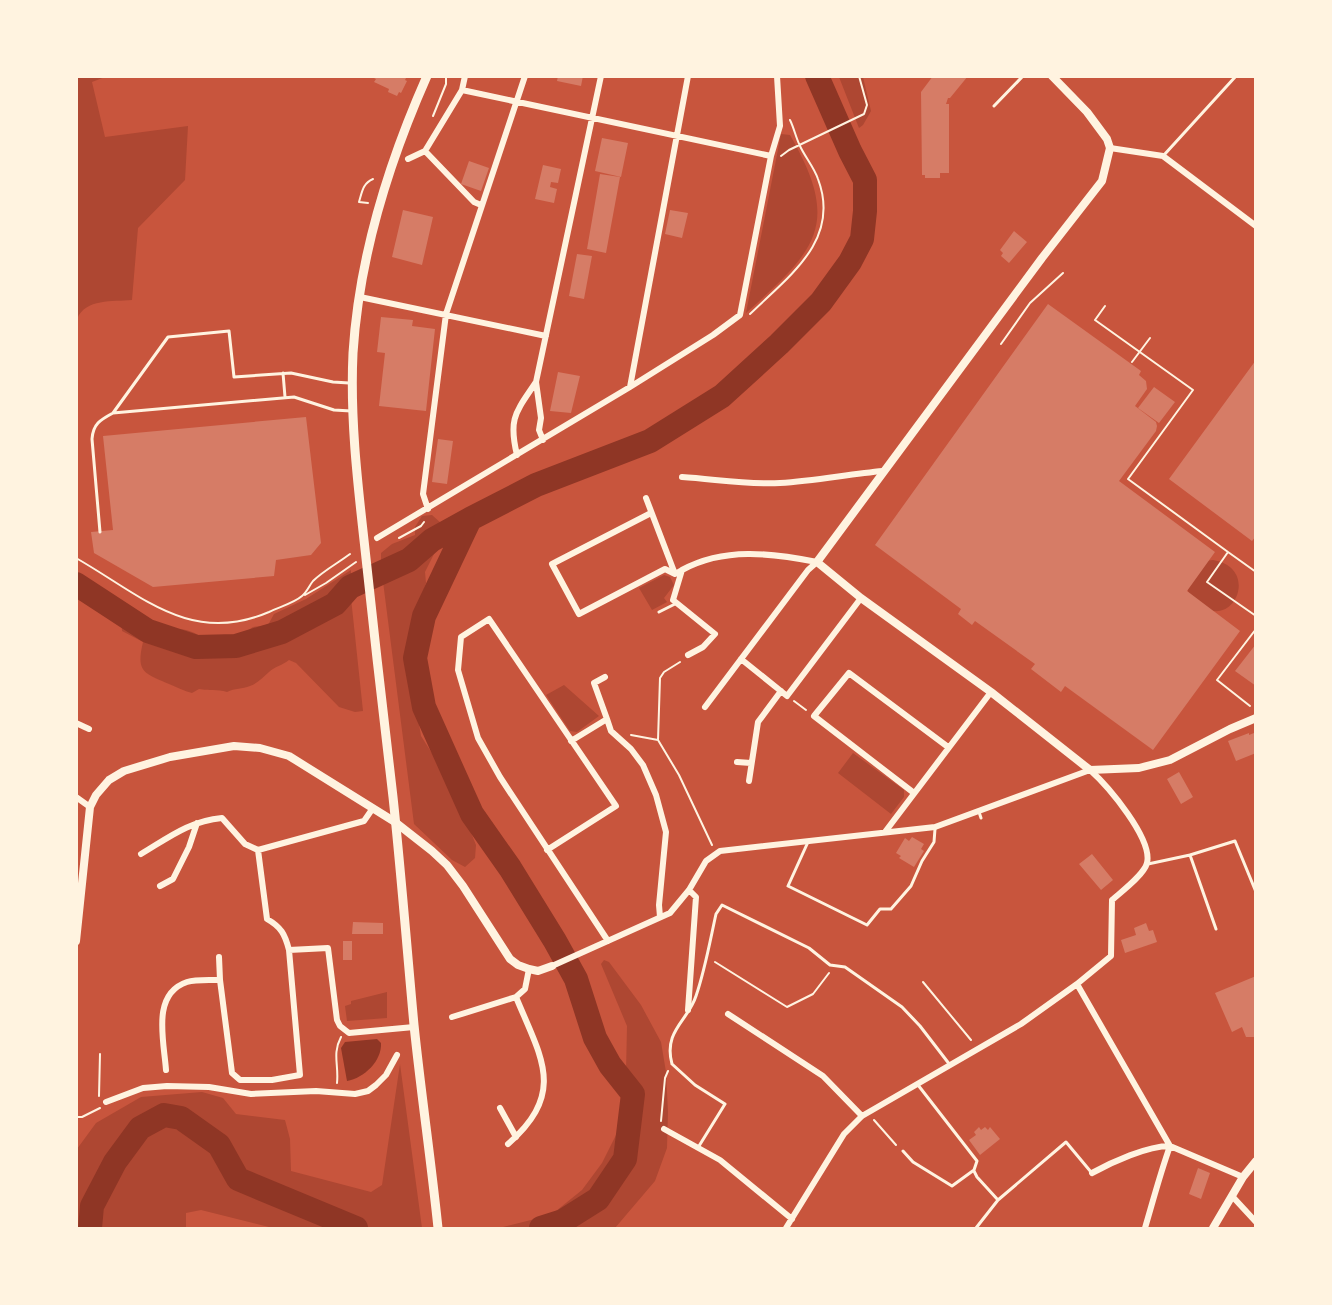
<svg xmlns="http://www.w3.org/2000/svg" width="1332" height="1305" font-family="'Work Sans',sans-serif">
<style>
.green{fill:#ae4732}
.water{fill:#8f3625}
.lines{fill:none;stroke-linecap:round;stroke-linejoin:round}
.river{stroke:#8f3625;stroke-width:24}
.building{fill:#d67c66}
.path{stroke:#fff3e0;stroke-width:2}
.service{stroke:#fff3e0;stroke-width:3}
.minor{stroke:#fff3e0;stroke-width:6}
.tertiary{stroke:#fff3e0;stroke-width:8}
.secondary{stroke:#fff3e0;stroke-width:8}
.trunk{stroke:#fff3e0;stroke-width:9}
</style>
<rect width="100%" height="100%" fill="#c8553d"/>
<!-- green -->
<path class="green" d="M77,76l28,1 -13,5 13,55 83,-11 -3,54 -47,48 -6,72c-20,2 -46,-2 -55,19z
M839,77h24l8,34 -8,14 -4,3z
M781,134l9,1c52,90 26,115 -44,178z
M432,515l10,9 1,12 -18,36 1,11 -16,47 -1,34 12,72 26,41 13,28 16,40 -1,13 -10,9 -13,-7 -38,-36 -33,-258v-13l11,-9 23,-9v-8l7,-11z
M1213,560c48,8 20,71 -12,45 -8,-6 -12,-8 -14,-18l18,-26z
M351,570v28l12,113 -8,1 -16,-5 -43,-44 -7,-3c-6,5 -15,7 -20,12 -6,5 -11,11 -19,14 -8,3 -15,2 -23,6 -10,-3 -18,-1 -28,-3l-7,4c-8,-2 -15,-6 -23,-9 -26,-11 -33,-12 -26,-42l-21,-11 -1,-15 54,13c12,0 20,3 29,10l40,-6 9,-6 15,-2 6,-11 32,-15z
M664,575l6,2 4,8 -10,13 3,4 -15,8 -13,-22z
M564,685l35,31 -22,16 -7,-1 -24,-36z
M853,753l51,37v7l-13,17 -53,-41z
M604,960l5,2 32,43 20,37 5,30 2,40 -1,36 -12,33 -40,47h-116l40,-10 17,-7 26,-21 20,-27 17,-34 7,-57 1,-46 -26,-62z
M387,992v26l-40,3 -2,-15 6,-2v-3z
M400,1064l22,164h-149l-72,-18 -15,3v15h-109v-79l19,-26 45,-26 61,-5 21,6 13,16 49,6 5,19 1,32 80,21 11,-7z"/>
<!-- water -->
<path class="water" d="M377,1039l4,4c1,18 -17,35 -34,38l-6,-33 4,-6z"/>
<g class="lines">
<!-- river -->
<path class="river" d="M470,519l-46,97 -9,42 9,49 48,107 38,54 45,73 21,38 19,59 15,27 23,29 -8,65 -27,40 -35,22 -22,7
M76,584l72,47 48,16 40,-1 46,-14 53,-28 15,-17 59,-27 23,-20 38,-21 66,-34 114,-44 72,-45 57,-52 42,-42 29,-40 12,-23 3,-28v-31l-15,-29 -33,-75
M90,1228l2,-22 23,-44 25,-34 24,-13 17,3 38,27 19,34 118,49"/>
</g>
<!-- building -->
<path class="building" d="M370,76h37l-2,4 2,1 -6,12 -2,-1 -2,4 -9,-4 1,-3 -15,-7 2,-3z
M558,76h25l-2,10 -24,-5z
M933,76h35l-18,22h-2l-2,6h3v69h-9v5h-15v-3h-3l-1,-83z
M602,138l26,5 -7,34 -26,-6z
M469,161l20,7 -8,23 -20,-7z
M543,165l18,4 -3,14 -7,-1 -1,5 7,2 -3,14 -19,-4z
M600,174l20,3 -14,76 -19,-4z
M403,210l30,7 -11,48 -30,-8z
M670,210l18,3 -6,25 -17,-4z
M1014,231l13,11 -18,21 -8,-7 2,-3 -3,-3z
M577,254l15,2 -8,43 -15,-3z
M1048,304l93,67 -2,4 7,6 1,8 -12,17 21,16 1,4 -1,5 -37,50 96,71 -28,39 53,40 -87,119 -88,-64 -4,6 -30,-23 4,-5 -60,-43 -3,4 -14,-11 3,-5 -86,-64z
M381,317l32,3 -1,6 23,3 -9,82 -47,-5 6,-53 -8,-1z
M1256,360v176l-4,5 -83,-62z
M558,372l22,4 -9,37 -21,-2z
M1154,387l21,15 -16,21 -21,-15z
M306,417l15,126 -10,12 -35,5 -2,16 -121,11 -59,-34 -3,-21 22,-2 -10,-94z
M438,439l15,2 -6,43 -15,-2z
M1256,644v42l-21,-15z
M1249,733v2l5,-2 2,3v17l-20,8 -8,-20z
M1179,772l14,25 -12,7 -14,-25z
M912,837l12,7 -3,5 3,2 -10,16 -15,-9 2,-2 -5,-3 9,-15 4,3z
M1092,854l21,26 -12,10 -22,-26z
M353,922l30,1v11h-31z
M1146,923l3,8 4,-1 4,12 -32,11 -4,-13 15,-5 -2,-7z
M343,941h9v19h-9z
M1256,976v61h-10l-4,-10 -10,5 -17,-39z
M979,1127l2,3 4,-3 3,3 2,-3 10,12 -20,16 -11,-15 7,-5 -2,-3z
M1198,1168l12,5 -9,26 -12,-5z"/>
<g class="lines">
<!-- path -->
<path class="path" d="M433,116l13,-32v-8
M781,156l8,-6 75,-36 3,-9 -8,-29
M368,203l-9,-1c3,-10 4,-19 14,-23
M1105,306l-10,14 98,70 -65,89 100,73 -21,30 49,34
M750,314c39,-38 91,-74 68,-135 -4,-12 -13,-22 -18,-33 -4,-8 -6,-18 -10,-26
M1001,344l29,-41 33,-30
M1132,362l18,-24
M399,538l22,-12 3,-4
M1228,552l28,20
M76,558c65,37 114,88 193,54 10,-5 25,-9 33,-16 5,-4 7,-10 11,-15 10,-10 25,-18 37,-27
M305,595l21,-12 30,-21
M680,662l-16,10 -4,6 -2,62 21,35 33,70
M794,701l12,9
M1250,706l-33,-26 39,-51
M631,735l27,5
M715,962l72,45 26,-13 16,-21
M923,982l48,58
M337,1083c2,-18 -5,-29 4,-46
M99,1096l1,-42
M76,1117h6l18,-9
M874,1120l22,25
M661,1121l4,-43 3,-7"/>
<!-- service -->
<path class="service" d="M994,106l29,-30
M1164,155l72,-79
M283,373l2,24
M113,413l181,-16 40,13 17,1
M100,532l-8,-93c1,-15 8,-19 21,-26l55,-76 61,-6 5,46 57,-4 42,9 16,1
M659,612l16,-8
M979,812l2,6
M808,842l-20,44 79,39 13,-16h11l20,-23 11,-25 12,-19 1,-13
M1190,855l26,74
M1148,864l42,-9 45,-14 21,51
M699,1146l26,-42 -30,-19 -23,-21c-9,-33 16,-43 24,-68 9,-26 14,-55 20,-82l6,-9 87,43 21,17 15,2 57,40 18,19 30,39
M903,1151l10,11 39,24 22,-16 3,-9 -59,-76
M974,1171l3,6 21,23
M976,1228l22,-28 68,-58 25,30"/>
<!-- minor -->
<path class="minor" d="M462,90l309,66
M1110,148l53,8 93,70
M425,151l49,51 7,3
M408,159l17,-8 37,-61 3,-14
M360,297l186,39
M630,387l58,-311
M543,440l-4,-10 2,-12 -5,-36 65,-306
M517,455c-9,-37 -1,-43 19,-73
M682,477c33,2 65,8 98,6 35,-2 69,-9 103,-12
M646,498l29,76
M428,509l-5,-15 23,-180 79,-238
M651,513l-99,51 27,50 86,-45 10,5 7,-4
M377,538l253,-151 83,-52 27,-20 31,-159 9,-30 -3,-50
M688,655l15,-8 12,-13 -42,-34 9,-30c42,-23 89,-17 135,-8
M741,659l46,37 74,-98
M605,677l-11,6 13,36
M705,707l103,-137 9,-8
M76,723l13,6
M571,741l36,-22 4,12 20,18 12,16 13,30 10,37 -7,73 1,12
M737,762l14,1
M749,781l9,-59 23,-31
M914,793l-100,-77 35,-43 99,74
M76,797l14,10
M885,832l106,-140
M547,850l69,-44 -127,-187 -28,18 -3,33 20,68 22,39 108,164
M141,854c27,-16 48,-33 81,-36l23,26 13,6 106,-29 9,-13
M160,886l13,-7 16,-32 8,-24
M289,950l39,-2 9,72 3,6 9,7 65,-6
M219,957l1,23 12,93 8,7h32l28,-5 -11,-125c-4,-16 -8,-23 -22,-31l-9,-69
M552,966l118,-53 19,-23 17,-29 14,-10 215,-24 155,-57c18,16 63,69 57,93 -3,12 -26,29 -35,37l-1,56 -34,28 -56,40 -159,92 -18,18 -58,94
M1077,984l93,162
M688,1010l8,-113 -7,-7
M728,1014l95,62 39,40
M452,1017l64,-20 9,-8 4,-20
M166,1070c-2,-29 -15,-76 21,-88 9,-3 23,-2 33,-2
M106,1102l37,-14 24,-2 42,1 42,7 65,-3 39,3 13,-3 8,-6 10,-10 11,-20
M500,1108l16,29
M664,1129l56,31 72,59
M508,1144c59,-52 33,-86 8,-147
M1092,1173c20,-11 55,-27 78,-27l73,31
M1232,1196l24,26
M1145,1228c8,-27 15,-54 25,-82"/>
<!-- tertiary -->
<path class="tertiary" d="M1052,76l35,36 20,27 3,9 -8,33 -60,77 -225,304 44,36 130,94 99,78 49,-2 31,-8 60,-31 26,-11
M76,941l14,-134 6,-12 13,-15 15,-9 46,-14 64,-11 26,2 29,8 106,66 37,29 15,14 16,21 47,73 8,6 11,4 9,2 14,-5"/>
<!-- secondary -->
<path class="secondary" d="M1213,1228l30,-51 13,-16"/>
<!-- trunk -->
<path class="trunk" d="M427,76c-39,88 -68,181 -74,277 -3,62 4,125 11,187 9,86 19,171 29,257 8,75 14,152 21,228 7,68 17,135 24,203"/>
</g>
<!-- border -->
<rect width="1332" height="1305" fill="none" stroke="#fff3e0" stroke-width="156"/>
</svg>
